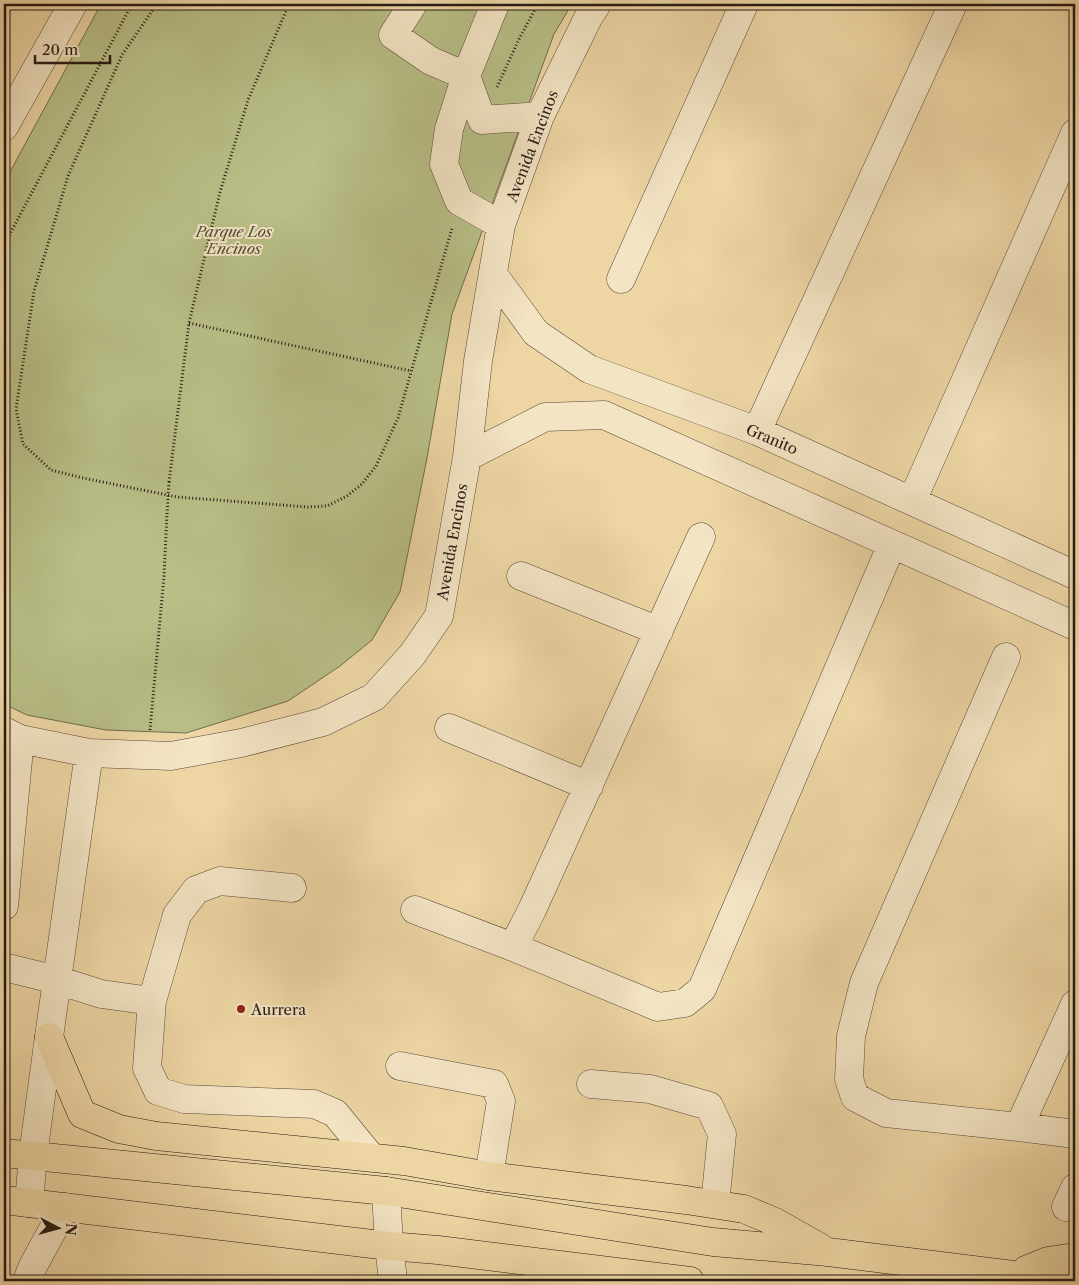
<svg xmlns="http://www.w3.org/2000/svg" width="1079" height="1285" font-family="'Libre Caslon Text',serif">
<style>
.green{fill:#b8be86;stroke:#6f6c4d}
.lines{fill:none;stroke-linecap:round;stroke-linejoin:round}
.minor-casing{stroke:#584838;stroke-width:29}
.major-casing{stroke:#261914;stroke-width:29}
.path{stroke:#261914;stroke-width:3;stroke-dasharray:1 2.5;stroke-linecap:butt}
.minor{stroke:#f3e4c4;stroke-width:28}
.major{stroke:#edd6a4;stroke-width:28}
.path-bridge{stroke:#261914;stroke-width:3;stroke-dasharray:1 2.5;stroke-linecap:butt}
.poi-dot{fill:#8f2418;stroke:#f3e4c4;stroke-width:2}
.labels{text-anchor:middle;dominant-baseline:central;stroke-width:4;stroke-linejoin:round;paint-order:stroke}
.street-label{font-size:15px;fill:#261914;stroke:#f3e4c4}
.park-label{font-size:15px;font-style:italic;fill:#524b36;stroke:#f3e4c4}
.poi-label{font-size:15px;fill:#261914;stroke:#f3e4c4;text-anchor:start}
</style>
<rect width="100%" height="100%" fill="#edd6a4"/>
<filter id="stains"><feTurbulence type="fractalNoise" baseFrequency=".004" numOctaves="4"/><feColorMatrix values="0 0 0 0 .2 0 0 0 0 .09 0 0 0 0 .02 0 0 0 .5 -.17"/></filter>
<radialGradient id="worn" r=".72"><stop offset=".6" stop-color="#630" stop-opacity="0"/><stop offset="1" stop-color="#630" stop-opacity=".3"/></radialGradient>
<!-- green -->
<path class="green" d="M101,4h471l-18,30 -102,280 -25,144 -27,134 -28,48 -32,26 -52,35 -102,32 -80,-3 -79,-15 -23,-11v-521z"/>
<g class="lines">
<!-- minor casing -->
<g class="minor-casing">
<path id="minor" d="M413,4l-20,31 38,26 35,15 29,-72
M4,127l69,-123
M501,225l-42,-24 -15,-37 5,-35 17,-53 16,44 58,-4
M493,274l43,59 53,36 168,62 318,144
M621,279l123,-275
M757,431l196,-427
M467,457l78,-40 59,-2 471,211
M912,501l163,-368
M701,537l-169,373 -19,37 145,60 27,-4 17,-14 190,-445
M521,576l138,55
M1006,657l-142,326 -13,53 -2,43 6,18 31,16 133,14
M449,728l140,58
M4,731l16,8 69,14 82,3 70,-13 82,-21 51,-25 38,-42 27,-39 28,-159 11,-96 23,-136 39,-109 48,-98 9,-14
M4,906l16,-167
M415,910l98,37
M4,967l53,13 44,14 51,7 -5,67 11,23 26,8 130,5 21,9 36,44
M152,1001l25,-86 19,-25 24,-9 72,7
M1075,1004l-56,123 56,7
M400,1066l94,18 7,17 -12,75
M591,1084l59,5 59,17 13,28 -7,70
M386,1191l3,55 4,35
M29,1203l4,-48 16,-118 40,-284
M1066,1207l9,-19
M27,1281l5,-13 33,-61"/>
</g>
<!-- major casing -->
<g class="major-casing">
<path id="major" d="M49,1037l33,77 37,15 37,7 248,25 85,15 197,24 58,9 31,13 46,26
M4,1153l382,38 327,51 115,10 185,23 62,5
M4,1200l385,46 49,4 252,31
M1026,1270l22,-9 27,-4"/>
</g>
<!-- path -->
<path class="path" d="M161,4l-9,7 -30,44 -54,121 -34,115 -18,118 7,35 28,26 32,8 94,19 131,10 19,-1 20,-10 15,-12 14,-18 22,-48 54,-190
M497,87l23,-50 18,-33
M4,245l128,-241
M189,323l222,48
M169,482l20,-159 31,-131 28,-92 41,-96
M150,730l14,-154 3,-62"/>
<!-- minor -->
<use href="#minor" class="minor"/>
<!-- major -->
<use href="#major" class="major"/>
<!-- path-bridge -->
<path class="path-bridge" d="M167,514l2,-32"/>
</g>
<!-- markers -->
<circle class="poi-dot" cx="241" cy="1009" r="5"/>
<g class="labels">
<!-- street labels -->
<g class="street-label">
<text transform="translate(532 146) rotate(-69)">Avenida Encinos</text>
<text transform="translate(772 439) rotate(23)">Granito</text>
<text transform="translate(452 542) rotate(-80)">Avenida Encinos</text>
</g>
<!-- park labels -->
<g class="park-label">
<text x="234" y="231">Parque Los<tspan x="234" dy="17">Encinos</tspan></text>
</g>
<!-- poi labels -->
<g class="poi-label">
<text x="251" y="1009">Aurrera</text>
</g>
</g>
<!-- margin -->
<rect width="1079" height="1285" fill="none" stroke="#edd6a4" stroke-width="20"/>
<rect x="5" y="5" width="1069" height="1275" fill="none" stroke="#261914" stroke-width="2.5"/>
<rect x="10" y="10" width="1059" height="1265" fill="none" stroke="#261914"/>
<!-- north arrow -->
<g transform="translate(58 1228) rotate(96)" stroke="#f3e4c4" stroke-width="4" paint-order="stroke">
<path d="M0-4L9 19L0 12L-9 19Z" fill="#261914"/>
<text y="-8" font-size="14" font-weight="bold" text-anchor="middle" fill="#261914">N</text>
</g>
<!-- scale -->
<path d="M35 55v8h75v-8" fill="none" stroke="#261914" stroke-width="2.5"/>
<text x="42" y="55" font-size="15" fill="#261914" stroke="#f3e4c4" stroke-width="4" paint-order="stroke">20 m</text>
<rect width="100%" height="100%" filter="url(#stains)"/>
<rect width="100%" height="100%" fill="url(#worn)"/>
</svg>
